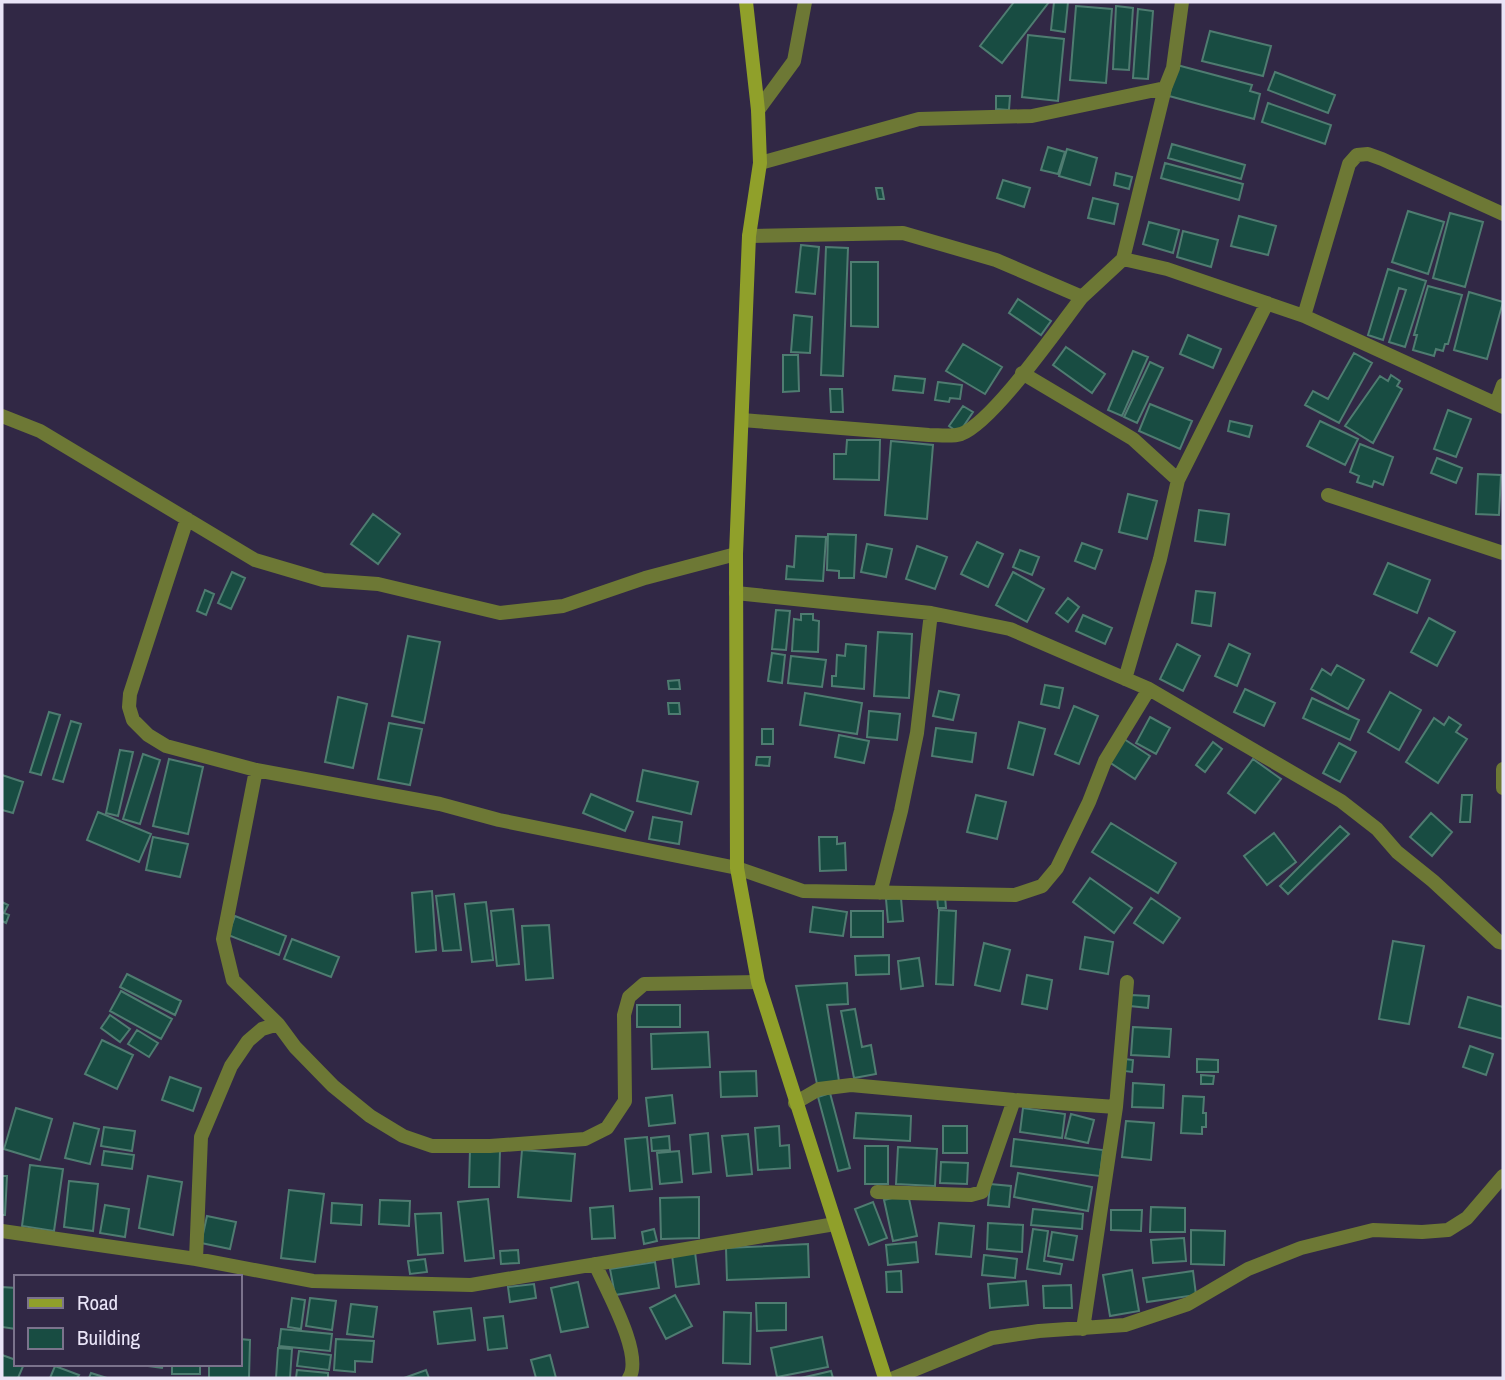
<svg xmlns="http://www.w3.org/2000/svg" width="1505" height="1380" font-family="'Archivo Narrow',sans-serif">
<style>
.building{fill:#184c42;stroke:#4f7c71;stroke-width:2}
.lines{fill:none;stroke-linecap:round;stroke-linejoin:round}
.street{stroke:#6d7835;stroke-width:14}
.secondary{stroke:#90a02a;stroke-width:14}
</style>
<rect width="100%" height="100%" fill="#312845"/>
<!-- building -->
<path class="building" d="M1014,2h35l-47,61 -22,-17z
M1054,2h14l-3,30 -14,-2z
M1076,6l36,3 -6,74 -36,-3z
M1116,6l17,2 -4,62 -16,-1z
M1138,9l15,2 -5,68 -15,-1z
M1210,31l61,15 -8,30 -61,-15z
M1028,35l36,4 -6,62 -36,-4z
M1177,65l75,20 -2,6 10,3 -6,25 -85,-23z
M1275,72l60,23 -7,18 -60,-23z
M996,96h14l-1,14 -13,-1z
M1268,103l63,22 -6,19 -63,-22z
M1172,144l73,21 -4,14 -73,-21z
M1048,147l17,5 -7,22 -17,-4z
M1067,149l30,9 -7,27 -31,-9z
M1165,163l78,21 -4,16 -78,-22z
M1116,173l16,4 -3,12 -15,-4z
M1003,180l27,8 -6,19 -27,-9z
M876,188h6l2,11h-6z
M1093,198l25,6 -4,20 -26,-6z
M1408,211l36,11 -16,52 -36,-12z
M1450,213l33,9 -18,65 -32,-9z
M1239,216l37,10 -8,29 -37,-9z
M1149,222l30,8 -6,23 -30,-9z
M1183,231l35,9 -7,27 -34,-10z
M801,245l18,2 -4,47 -19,-2z
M826,247l22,1 -5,128 -22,-1z
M851,262h27v65l-27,-1z
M1388,269l38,12 -21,66 -16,-5 17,-52 -7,-2 -16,52 -15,-5z
M1428,286l34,9 -14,49h-3l-2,7 -7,-2 -2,7 -21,-6 4,-15h-3z
M1469,292l34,10 -16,57 -33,-9z
M1018,299l33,22 -10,14 -32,-22z
M794,315l18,2 -2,36 -19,-1z
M1188,335l33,14 -8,19 -33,-14z
M963,344l39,23 -17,27 -39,-23z
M1066,347l39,27 -13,19 -39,-28z
M1133,351l15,6 -26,59 -14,-6z
M1354,353l18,10 -33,60 -34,-18 8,-14 15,8z
M783,355h15l1,36 -16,1z
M1150,362l13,6 -26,55 -13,-6z
M1391,375l9,6 -3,5 5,3 -29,54 -28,-17 35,-50 8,5z
M895,376l30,3 -2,14 -30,-3z
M938,382l24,3 -2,14 -10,-1 -1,4 -14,-2z
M830,389h12l1,23h-12z
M1150,404l42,17 -12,28 -41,-18z
M963,406l10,6 -14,21 -10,-7z
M1448,410l23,9 -15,38 -22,-8z
M1230,421l22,5 -3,11 -21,-6z
M1320,421l38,18 -13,26 -38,-19z
M847,440h33l-1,40 -45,-1v-25h12z
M891,441l42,4 -6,74 -42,-4z
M1360,444l33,13 -10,28 -9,-4 -2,6 -15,-5 2,-6 -9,-4z
M1437,458l25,10 -6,15 -25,-10z
M1478,474l23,1 -2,40 -23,-1z
M1128,494l29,7 -10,38 -28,-7z
M1199,510l30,4 -4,31 -30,-4z
M373,514l27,20 -22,30 -27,-20z
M828,534l28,1 -2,43h-15v-7l-12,-1z
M796,536l30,1 -3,44 -37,-2 1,-13 7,1z
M977,542l26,12 -15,33 -27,-13z
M1082,543l20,7 -7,19 -20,-8z
M867,544l25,5 -6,28 -25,-5z
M917,546l30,11 -12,32 -29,-10z
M1020,550l19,7 -7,18 -19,-8z
M1388,563l42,17 -13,33 -43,-19z
M232,572l13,6 -14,31 -13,-6z
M1013,572l31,17 -17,33 -31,-17z
M205,590l9,4 -8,21 -9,-4z
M1196,591l19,2 -4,33 -19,-3z
M1068,598l11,9 -11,15 -12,-9z
M776,610l14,1 -4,39 -14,-1z
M801,614h12v6l6,1 -1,31 -26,-1 2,-32 7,1z
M1083,615l29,13 -7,16 -29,-13z
M1429,618l26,14 -18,34 -26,-14z
M878,632l34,2 -3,64 -35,-2z
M408,636l32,6 -16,81 -32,-7z
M846,644l20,2 -2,43 -32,-3v-10h4l1,-21 8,1z
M1177,644l23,12 -17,35 -23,-12z
M1229,644l21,10 -13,32 -22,-10z
M772,653l13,2 -3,28 -14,-2z
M791,656l35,4 -4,27 -34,-4z
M1337,665l27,15 -16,29 -37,-20 11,-20 9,6z
M679,680l1,9h-11l-1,-8z
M1045,685l18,3 -4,20 -18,-4z
M1245,689l30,14 -11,23 -30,-14z
M939,691l20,4 -6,25 -20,-4z
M1390,692l31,18 -22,40 -31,-18z
M805,693l57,10 -5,31 -57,-9z
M338,697l29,7 -14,64 -28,-6z
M1312,698l47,22 -9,20 -47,-22z
M668,703h11l1,11h-11z
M1074,706l24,10 -19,48 -24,-10z
M869,711l31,3 -3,26 -30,-3z
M49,712l11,3 -19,60 -11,-3z
M1150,717l20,11 -14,26 -20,-11z
M1449,717l12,8 -5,7 11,7 -29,44 -32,-21 28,-44 10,7z
M71,721l10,3 -18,58 -10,-3z
M1019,722l26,7 -12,46 -25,-7z
M389,723l33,6 -12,56 -32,-6z
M936,728l40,5 -4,29 -40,-6z
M762,729h11v15h-11z
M839,735l30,6 -5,22 -29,-6z
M1124,739l26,17 -15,23 -26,-17z
M1213,742l9,7 -17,23 -9,-7z
M1339,743l17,9 -16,30 -17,-9z
M120,750l13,2 -15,64 -12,-3z
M143,754l17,6 -20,64 -17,-5z
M757,757h13l-1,9 -13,-1z
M169,759l34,8 -15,67 -35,-8z
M1253,759l28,20 -26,34 -27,-20z
M643,770l55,12 -7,32 -54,-13z
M2,775l21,7 -10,31 -11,-3z
M591,794l42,18 -8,19 -42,-18z
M976,795l30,7 -9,37 -30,-7z
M1462,795h10l-2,27h-10z
M98,812l53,22 -12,28 -52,-22z
M1431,813l21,19 -20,24 -22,-19z
M653,817l29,5 -3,22 -30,-5z
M1111,823l65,40 -18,30 -66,-41z
M1340,826l9,8 -61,60 -8,-8z
M1274,833l22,29 -29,23 -23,-29z
M153,837l35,7 -8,33 -34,-7z
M819,837h18v7l8,-1 1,27 -26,1z
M1090,878l42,30 -18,25 -41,-31z
M432,891l4,59 -20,2 -4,-59z
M454,894l7,56 -18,1 -7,-55z
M937,896h8l1,12h-8z
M901,898l2,23 -15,1 -2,-23z
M1151,898l29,20 -17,25 -29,-20z
M2,902l6,3 -4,8 5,2 -3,8 -4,-2z
M486,902l7,58 -21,2 -7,-58z
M813,907l34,5 -4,24 -33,-4z
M513,909l6,55 -22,2 -6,-55z
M939,910l17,1 -3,74 -17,-1z
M851,911h32v26h-32z
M235,916l51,20 -7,19 -51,-20z
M549,925l4,53 -27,2 -4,-54z
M1085,937l28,5 -5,32 -28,-5z
M292,939l47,18 -8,20 -47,-18z
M1393,941l31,5 -15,78 -30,-5z
M984,943l26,7 -10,41 -25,-6z
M889,955v19l-33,1 -1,-19z
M919,958l4,28 -22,3 -3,-28z
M127,974l54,27 -6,14 -55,-28z
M1027,975l25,5 -5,29 -25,-5z
M847,983l1,21 -21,1 12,76 -22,3 -21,-98z
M121,991l51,28 -11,20 -51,-28z
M1131,995l18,1 -1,12 -18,-2z
M1468,997l35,10v32l-44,-12z
M637,1005h43v22h-43z
M855,1009l7,38 9,-2 5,29 -22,4 -13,-67z
M110,1015l20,14 -10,13 -19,-14z
M1133,1027l38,2 -2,28 -38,-2z
M137,1030l21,13 -9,14 -21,-13z
M708,1032l2,35 -58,2 -1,-35z
M102,1040l31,15 -16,34 -32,-15z
M1470,1046l23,8 -7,21 -23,-8z
M1125,1059l8,1 -1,12 -8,-1z
M1197,1059l21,1v12h-21z
M756,1071l1,25 -36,1 -1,-25z
M1201,1075l13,1 -1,8h-12z
M170,1077l31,11 -8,23 -31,-11z
M1133,1083l31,2 -1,23 -31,-1z
M830,1093l20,75 -12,3 -20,-74z
M672,1095l3,28 -26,3 -3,-28z
M1183,1096l21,1 -1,16h3v14h-4v7l-21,-1z
M16,1108l36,11 -12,41 -36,-11z
M1023,1108l42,6 -3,24 -42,-6z
M856,1113l55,3 -1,25 -56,-3z
M1071,1114l23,6 -6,23 -23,-5z
M1126,1121l28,2 -3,37 -29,-3z
M74,1123l25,6 -9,35 -25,-6z
M779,1126l1,20 9,-1 1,23 -32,2 -3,-42z
M943,1126h24v27h-24z
M104,1127l31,4 -3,20 -31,-5z
M708,1133l3,39 -18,2 -3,-39z
M748,1134l4,40 -25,2 -5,-40z
M669,1136l1,14 -18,1 -1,-13z
M647,1137l5,52 -22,2 -5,-52z
M1014,1139l89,11 -3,26 -89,-10z
M865,1146h23v38h-23z
M898,1147l39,2 -2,37 -39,-2z
M470,1150h30l-1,37h-30z
M522,1150l53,4 -4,47 -53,-4z
M104,1151l30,4 -2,14 -30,-4z
M679,1151l3,31 -22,2 -3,-31z
M941,1162l27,1 -1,21 -27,-1z
M30,1165l33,4 -9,62 -32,-5z
M1018,1173l74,14 -4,24 -74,-14z
M2,1176h5l-2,39h-3z
M148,1176l34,6 -9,53 -34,-7z
M69,1181l29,3 -5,47 -29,-4z
M990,1184l21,2 -2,21 -21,-2z
M289,1190l35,4 -9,68 -34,-4z
M908,1194l9,42 -24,5 -9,-41z
M699,1197v41l-38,1 -1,-41z
M488,1199l6,59 -29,3 -7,-59z
M380,1200l30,1 -1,25 -30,-2z
M873,1202l14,36 -18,7 -14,-36z
M332,1203l30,2 -1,20 -30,-2z
M105,1205l24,4 -4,28 -25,-4z
M613,1206l2,32 -23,1 -2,-31z
M1151,1207l34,1v24h-35z
M1033,1209l50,5 -1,15 -51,-4z
M1111,1210h31l-1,21 -30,-1z
M441,1213l2,40 -25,2 -3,-41z
M207,1216l29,6 -6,27 -29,-6z
M939,1223l35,3 -3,31 -35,-3z
M988,1223l35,2 -1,27 -35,-3z
M654,1229l3,12 -13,3 -2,-12z
M1033,1229l15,2 -4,30 18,3 -2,10 -33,-5z
M1191,1230l34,1 -1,34 -33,-1z
M1052,1232l25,4 -4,24 -25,-4z
M1184,1238l2,23 -33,2 -2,-23z
M916,1242l2,20 -30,3 -2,-20z
M808,1244l1,33 -82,3 -1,-32z
M518,1250l1,13 -18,1 -1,-13z
M695,1252l4,32 -23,3 -4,-32z
M984,1255l33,4 -2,19 -33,-3z
M425,1259l2,13 -17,2 -2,-13z
M655,1262l4,26 -44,7 -5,-26z
M1132,1270l7,41 -29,5 -7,-41z
M901,1271l1,21h-15l-1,-20z
M1193,1271l3,24 -49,7 -4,-24z
M1026,1281l2,24 -38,3 -2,-24z
M578,1282l10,45 -27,5 -10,-44z
M534,1284l2,14 -26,4 -2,-15z
M1071,1285l1,23h-28l-1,-22z
M2,1287l14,1v41l-14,-2z
M675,1295l17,31 -26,13 -16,-31z
M292,1298l13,2 -4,29 -13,-2z
M310,1298l26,3 -4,29 -26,-4z
M756,1303h30v27l-29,1z
M351,1304l26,3 -4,30 -26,-3z
M471,1308l4,32 -37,4 -4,-32z
M724,1312l27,1 -1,51 -27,-1z
M503,1316l4,32 -19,2 -4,-32z
M281,1329l51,5 -2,17 -51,-5z
M822,1337l6,30 -51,10 -6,-29z
M240,1339l10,1 -1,38h-40v-14h31z
M336,1339l38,2 -2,21 -17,-1v11l-21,-2z
M278,1348l14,1 -2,29h-14z
M299,1351l32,4 -2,15 -32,-4z
M2,1355l14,5v4h8l-6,14h-16z
M550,1355l6,23h-20l-5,-18z
M133,1364h30l-1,4z
M172,1364h28v10h-28z
M55,1366l24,9 -2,3h-27z
M297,1370l31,3v5h-32z
M426,1370l3,8h-25z
M831,1371l2,7h-32z
M91,1373l16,5h-18z"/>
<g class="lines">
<!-- street -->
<path class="street" d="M758,110l36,-49 11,-59
M760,163l159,-44 113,-3 133,-28
M749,236l154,-3 93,27 86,37 41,-38 42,-171 8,-20 9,-66
M1123,259l44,10 137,47 199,91
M1304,316l45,-152 8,-9 11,-1 14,5 121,55
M1022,373l111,66 45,41
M1496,404l7,-19
M2,416l38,15 215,129 68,20 55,4 122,29 63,-7 82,-28 91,-24
M742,420l187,15c10,0 23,2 32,-1 32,-12 97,-106 121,-137
M1328,495l175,58
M187,519l-57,175 -1,13 4,13 15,15 18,11 90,24 184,34 59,16 238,48 66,23 212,4 27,-9 15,-18 32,-66 16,-41 44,-72
M736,593l195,20 79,16 139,60 192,112 36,28 20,23 36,29 66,61 4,1
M1125,679l35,-120 18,-79 89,-177
M1503,769v19
M256,770l-33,169 10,41 45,44 17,23 38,39 37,30 33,20 29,10h58l95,-7 22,-11 18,-27 -1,-86 5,-18 15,-13 114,-2
M880,893l21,-82 16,-78 14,-120
M795,1103l24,-14 32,-4 163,15 102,7
M877,1192l94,3 11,-3 32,-92
M2,1231l194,28 117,22 158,4 364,-61
M196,1259l5,-122 30,-71 17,-25 14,-12 16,-5
M595,1264c11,25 49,91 34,114
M1083,1329l33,-222 11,-125
M894,1378l98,-40 47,-7 86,-6 63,-21 60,-35 53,-21 72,-18 49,2 26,-2 19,-12 36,-42"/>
<!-- secondary -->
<path class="secondary" d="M746,2l12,108 2,53 -11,73 -13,318 1,314 21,114 127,396"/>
</g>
<!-- border -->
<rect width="1505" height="1380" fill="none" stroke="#e9e4f7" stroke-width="7"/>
<!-- legend -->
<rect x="14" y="1275" width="228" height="91" fill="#312845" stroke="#7b738c" stroke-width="2"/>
<rect x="28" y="1298" width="35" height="10" fill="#90a02a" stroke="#7b738c" stroke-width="2"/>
<text x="77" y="1310" font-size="21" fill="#e9e4f7">Road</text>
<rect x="28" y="1328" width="35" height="21" fill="#184c42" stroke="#7b738c" stroke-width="2"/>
<text x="77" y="1345" font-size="21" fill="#e9e4f7">Building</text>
</svg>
